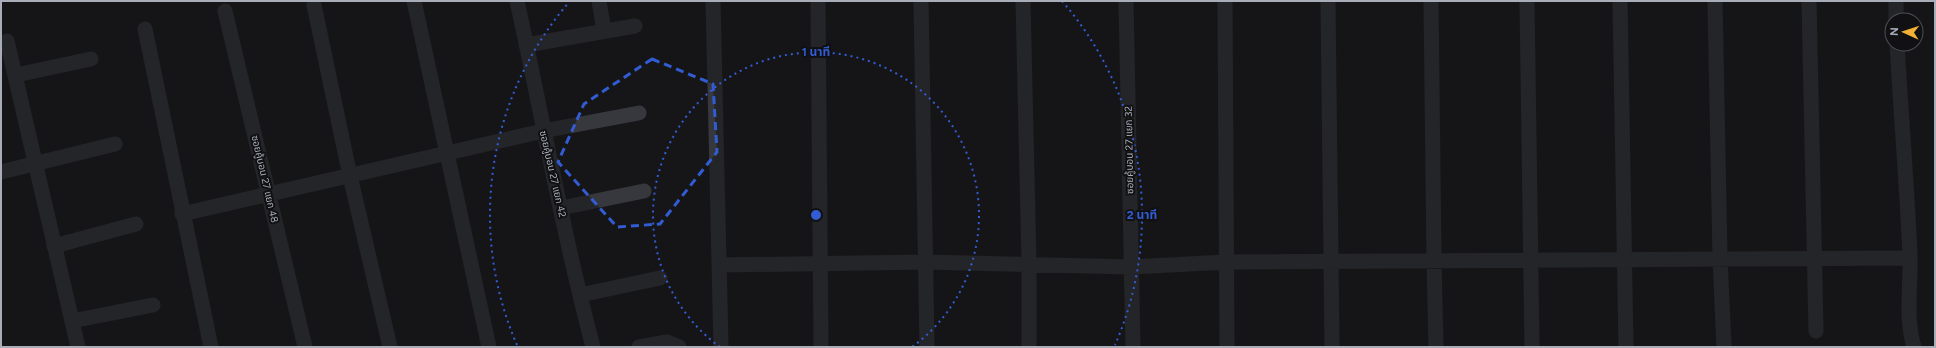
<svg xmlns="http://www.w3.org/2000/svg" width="1936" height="348" font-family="Figtree,'Noto Sans Thai',sans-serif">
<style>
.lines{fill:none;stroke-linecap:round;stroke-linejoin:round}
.minor{stroke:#37383d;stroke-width:15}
.marked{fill:none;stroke:#325cd3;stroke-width:3;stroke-dasharray:8 5;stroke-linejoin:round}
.ring{fill:none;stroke:#325cd3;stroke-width:2;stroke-dasharray:2 4}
.labels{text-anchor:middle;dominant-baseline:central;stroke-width:4;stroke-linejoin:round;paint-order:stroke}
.street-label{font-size:10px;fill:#a8adb8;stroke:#111113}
.centre{fill:#325cd3;stroke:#111113;stroke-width:2}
.ring-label{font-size:12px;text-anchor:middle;font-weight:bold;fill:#325cd3;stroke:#111113;stroke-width:4;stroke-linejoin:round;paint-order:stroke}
</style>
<rect width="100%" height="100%" fill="#161618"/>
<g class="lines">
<!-- minor -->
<path class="minor" d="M414,1l75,346
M517,1c25,115 46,232 76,346
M599,1l5,30
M713,1l8,346
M818,1l3,346
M921,1l6,346
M1023,1l6,262v84
M1126,1l7,346
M1225,1l2,346
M1328,1l4,346
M1431,1l3,259 2,87
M1527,1l5,346
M1620,1l6,346
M1715,1l5,257 4,89
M1809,1l7,330
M1896,1v19
M314,5l36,171 40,171
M225,11l80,336
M145,29l66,318
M7,41l71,306
M1897,44c4,71 10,142 13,212 1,31 -5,62 4,91
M526,45l109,-19
M16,75l75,-16
M1,172l114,-28
M561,208l83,-17
M182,214l361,-83 96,-18
M54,246l82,-22
M719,265l207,-3 206,5 94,-5 684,-4
M580,295l80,-17
M72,321l81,-16
M639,347l28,-5 12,5"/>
</g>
<!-- marked area -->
<path d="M0 0H1936V348H0ZM652,59l61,25 4,68 -57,72 -43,3 -59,-65 26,-58z" fill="#161618" fill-opacity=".55" fill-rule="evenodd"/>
<path class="marked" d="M652,59l61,25 4,68 -57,72 -43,3 -59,-65 26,-58z"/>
<!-- distance rings -->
<g class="ring">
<path d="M720 347A163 163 0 1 1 912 347"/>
<path d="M517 345A326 326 0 0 1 570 1M1062 1A326 326 0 0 1 1115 345"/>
</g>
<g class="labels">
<!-- street labels -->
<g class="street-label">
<text transform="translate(1129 150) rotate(-91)">ซอยคู้บอน 27 แยก 32</text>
<text transform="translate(553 174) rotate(77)">ซอยคู้บอน 27 แยก 42</text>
<text transform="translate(265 179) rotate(77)">ซอยคู้บอน 27 แยก 48</text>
</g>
</g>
<circle cx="816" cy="215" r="6" class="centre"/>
<g class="ring-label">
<text x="816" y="56">1 นาที</text>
<text x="1142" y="219">2 นาที</text>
</g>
<!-- border -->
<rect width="1936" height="348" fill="none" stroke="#a8adb8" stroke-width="4"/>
<!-- north arrow -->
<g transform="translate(1904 32) rotate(273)"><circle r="19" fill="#111113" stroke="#4d4f55"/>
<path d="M0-3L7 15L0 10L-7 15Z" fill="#f2b134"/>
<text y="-6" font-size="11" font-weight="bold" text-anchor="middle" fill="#a8adb8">N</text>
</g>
</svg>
